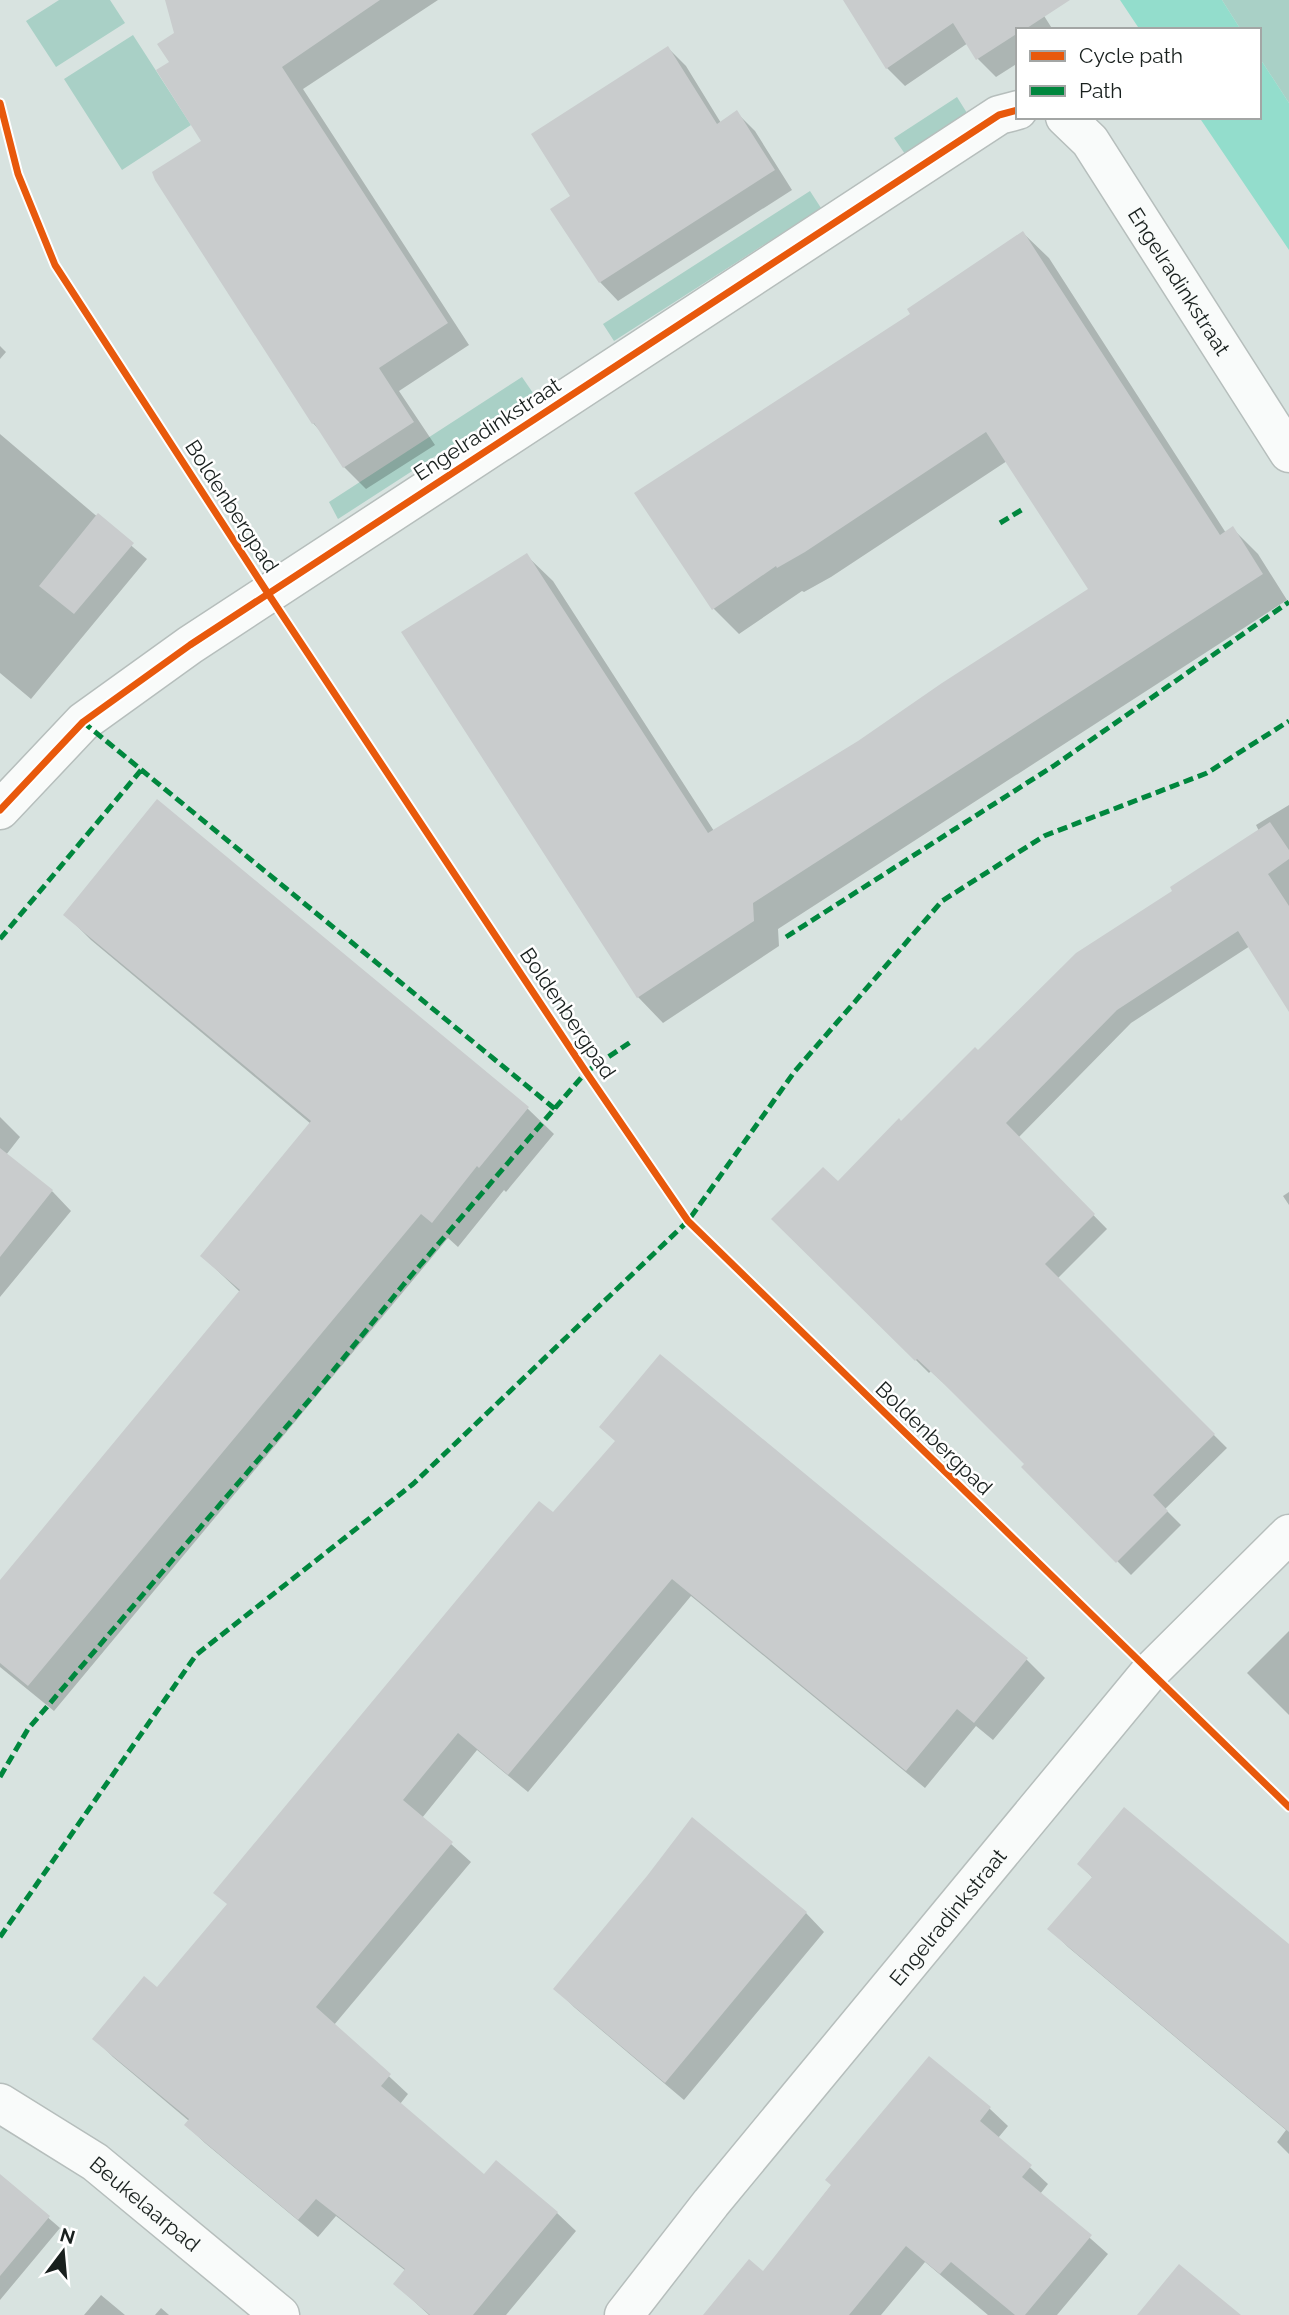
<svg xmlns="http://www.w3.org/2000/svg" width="1289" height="2315" font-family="Raleway,sans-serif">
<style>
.green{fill:#a9d0c6}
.water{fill:#93ddcc}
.shadow{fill:#0003}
.building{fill:#c9cccd}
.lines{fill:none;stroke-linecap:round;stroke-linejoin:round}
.street-casing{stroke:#b6bebc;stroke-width:41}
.street{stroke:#f9fbfa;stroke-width:38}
.quiet{stroke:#00873e;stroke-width:5;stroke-dasharray:10 5;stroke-linecap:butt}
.cycleway-casing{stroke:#fff;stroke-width:11}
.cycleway{stroke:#e8590c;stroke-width:7}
.labels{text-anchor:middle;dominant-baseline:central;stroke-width:5;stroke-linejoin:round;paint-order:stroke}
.street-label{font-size:21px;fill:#19201e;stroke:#fff}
</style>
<rect width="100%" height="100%" fill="#d8e3e0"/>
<!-- green -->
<path class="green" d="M59,0h51l15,23 -69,44 -30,-46z
M1222,0h67v103l-30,-46v-27h-18z
M133,35l58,90 -69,45 -58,-91z
M957,97l10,16 -62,41 -11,-16z
M810,191l11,17 -207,133 -11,-17z
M522,377l11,16 -195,126 -9,-17z"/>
<!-- water -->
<path class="water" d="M1120,0h102l19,30h-101z
M1259,57l30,46v147l-90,-133h60z"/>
<!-- shadow -->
<path class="shadow" d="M170,0h268l-135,89 166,256 -70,46 36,54 -69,44 -22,-22 -23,-35 -8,-9 -142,-360 5,-29z
M844,0h190l19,30h-35v33l-22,14 -18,-18 -10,-16 -63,43 -18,-18z
M668,48l18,18 35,57 16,-10 18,18 37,59 -174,111 -18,-19z
M1023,233l26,25 177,275 7,-4 25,25 29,46 -509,329 1,17 -116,77 -25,-26 -235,-365 124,-76 26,25 161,250 145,-89 232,-152 -84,-129 -176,116 -27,15 -2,-1 -63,43 -25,-25 -77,-116 275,-178z
M0,346l6,6 -6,7z
M0,434l147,125 -116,140 -31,-26z
M158,802l370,307 26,25 -48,58 -2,-2 -46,57 -10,-9 -394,473 -54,-44v-84l240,-291 -38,-36 109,-132 -220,-184 -26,-26z
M1289,805v203l-39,-62 -119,77 -113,115 89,91 -50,50 170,169 -62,61 16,16 -50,50 -107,-108 3,-3 -96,-93 -2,2 -155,-154 64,-35 140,-132 196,-161 85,-60 -3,-6z
M0,1117l20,20 -14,18 47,37 18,19 -71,86z
M1289,1192v13l-6,-9z
M660,1356l367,304 18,18 -52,62 -17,-14 -51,62 -234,-192 -163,196 -51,-42 -55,68 49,44 -137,163 74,69 -8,10 84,72 73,37 19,18 -70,84h-77l-34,-31 11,-13 -70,-55 -18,21 -113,-94 -19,-18 3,-4 -76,-64 -18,-18 62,-50 459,-547z
M1289,1631v84l-42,-42z
M1079,1864l210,82v208l-12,-12 9,-12 -218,-183 -18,-18 43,-51z
M806,1913l18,19 -140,168 -110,-93 -18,-18z
M929,2058l61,51 18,17 -10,12 50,46 -8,10 68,60 -51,61h-69l-63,-53 -44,53h-176l59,-42z
M0,2176l60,52 -60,72z
M101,2295l24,20h-41z
M161,2308l8,7h-14z"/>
<!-- building -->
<path class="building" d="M165,0h215l-98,67 166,256 -69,45 35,54 -71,46 -29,-45 -2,1 -157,-244 -3,-8 49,-31 -45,-71 13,-8 -12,-18 17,-11z
M843,0h227l-46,30h-6v3l-42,27 -23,-37 -67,46z
M668,46l49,78 20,-14 38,60 -176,113 -49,-74 20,-13 -39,-62z
M1023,231l197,304 13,-9 30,48 -510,329 1,18 -117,77 -236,-366 126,-79 181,280 150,-92 84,-58 146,-94 -102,-157 -181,120 -28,16 -1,-2 -64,44 -78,-117 276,-179 -3,-5z
M98,513l36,30 -60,71 -35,-28z
M157,799l372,308 -50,61 -2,-2 -45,57 -11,-9 -393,472 -28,-23v-83l240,-290 -40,-34 111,-135 -248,-206z
M1270,822l19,28v9l-21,15 21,32v106l-51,-81 -121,79 -111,113 89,91 -50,50 170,170 -62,61 15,16 -52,52 -95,-96 3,-3 -80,-80 -27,-25 -2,2 -144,-142 52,-52 15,14 61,-63 2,3 74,-74 3,3 98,-97 96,-62 -2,-4z
M0,1148l53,42 -53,67z
M660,1354l368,304 -54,65 -17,-14 -51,62 -234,-192 -164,196 -50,-42 -55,67 50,42 -137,165 75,67 -10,12 103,88 12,-14 62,52 -85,103h-43l-37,-31 12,-15 -89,-70 -18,21 -114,-95 5,-6 -97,-80 52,-63 13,11 70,-83 -14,-11 326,-392 14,11 62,-71 -16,-14z
M1124,1807l165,137v188l-242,-203 45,-52 -15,-13z
M692,1817l115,95 -142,171 -112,-94 94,-113z
M929,2056l62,51 -11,14 52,44 -10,12 70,58 -67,80h-10l-64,-53 -11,12 -34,-28 -57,69h-146l46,-56 14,12 68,-86 -6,-5z
M0,2174l50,42 -50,60z
M1179,2264l62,51h-104z"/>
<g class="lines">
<!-- street casing -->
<g class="street-casing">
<g id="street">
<path id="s1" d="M1065,117l25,24 199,312"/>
<path d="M0,810l83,-88 107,-77 809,-530 19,-5"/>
<path id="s2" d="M0,2103l95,59 185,153"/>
<path id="s3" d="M624,2315l87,-112 438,-530 140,-139"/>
</g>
</g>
<!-- street -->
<use href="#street" class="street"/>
<!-- quiet -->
<path class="quiet" d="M1000,523l23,-14
M83,722l472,387
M786,937l269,-172 234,-163
M0,939l142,-170
M0,1777l28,-48 283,-331 93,-114 182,-212 46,-31
M0,1937l196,-282 217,-171 275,-263 107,-150 147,-170 102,-65 163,-63 82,-52"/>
<!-- cycleway casing -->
<g class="cycleway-casing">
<path id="cycleway" d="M0,103l18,71 37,91 212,327 319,480 102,149 601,586
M0,810l83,-88 107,-77 809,-530 19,-5"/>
</g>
<!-- cycleway -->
<use href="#cycleway" class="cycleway"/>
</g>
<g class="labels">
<!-- street labels -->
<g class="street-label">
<text stroke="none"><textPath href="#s1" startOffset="201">Engelradinkstraat</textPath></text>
<text transform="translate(487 429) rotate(-33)">Engelradinkstraat</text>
<text transform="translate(232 506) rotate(57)">Boldenbergpad</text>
<text transform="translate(568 1013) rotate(56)">Boldenbergpad</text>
<text transform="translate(934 1438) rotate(44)">Boldenbergpad</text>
<text stroke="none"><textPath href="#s3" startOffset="513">Engelradinkstraat</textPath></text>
<text stroke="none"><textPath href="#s2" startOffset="177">Beukelaarpad</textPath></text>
</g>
</g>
<!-- legend -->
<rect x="1016" y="28" width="245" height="91" fill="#ffffff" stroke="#a3a6a5" stroke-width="2"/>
<rect x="1030" y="51" width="35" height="10" fill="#e8590c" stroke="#a3a6a5" stroke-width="2"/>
<text x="1079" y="63" font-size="21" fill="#19201e">Cycle path</text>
<rect x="1030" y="86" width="35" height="10" fill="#00873e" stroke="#a3a6a5" stroke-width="2"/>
<text x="1079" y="98" font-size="21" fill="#19201e">Path</text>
<!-- north arrow -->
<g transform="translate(63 2252) rotate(16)" stroke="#ffffff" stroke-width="5" paint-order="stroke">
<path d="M0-5L12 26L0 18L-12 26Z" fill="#19201e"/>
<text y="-10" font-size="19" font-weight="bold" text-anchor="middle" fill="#19201e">N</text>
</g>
</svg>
